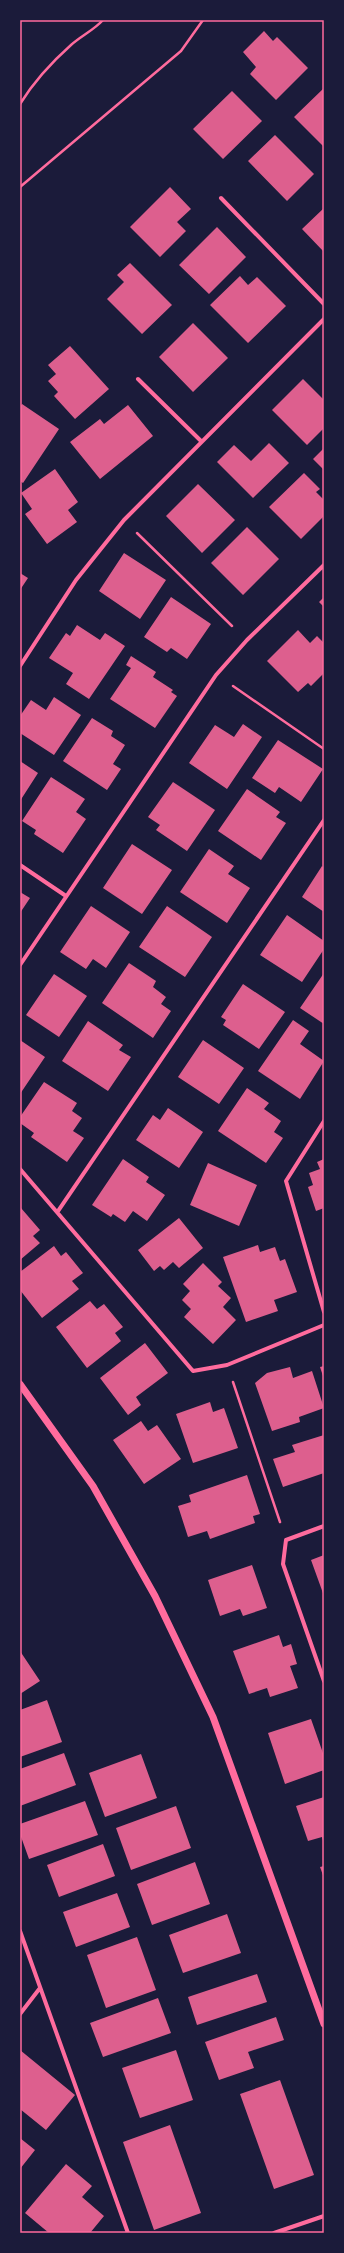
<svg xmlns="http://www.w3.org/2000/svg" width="344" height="2253" font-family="'Titillium Web',sans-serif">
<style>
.building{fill:#dd5f8e}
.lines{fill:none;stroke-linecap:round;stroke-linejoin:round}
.path{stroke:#ff6b9d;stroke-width:2.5}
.minor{stroke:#ff6b9d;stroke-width:4}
.tertiary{stroke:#ff6b9d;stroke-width:7}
.neatline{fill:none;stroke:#ff6b9d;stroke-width:1.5}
</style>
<rect width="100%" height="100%" fill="#1b1b3a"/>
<!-- building -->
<path class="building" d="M264,31l9,10 4,-4 31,31 -32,32 -26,-26 6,-7 -13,-15z
M324,88v59l-30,-30z
M232,91l30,30 -39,38 -30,-30z
M275,135l39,39 -27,27 -39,-40z
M170,187l21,22 -14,13 9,9 -26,26 -30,-30z
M324,208v44l-22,-23z
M217,227l29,30 -37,37 -30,-29z
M130,263l42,42 -30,29 -35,-35 17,-17 -7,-7z
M240,276l8,9 9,-8 29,29 -38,37 -38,-38z
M193,323l35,35 -35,34 -34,-35z
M70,346l39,43 -34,30 -21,-23 4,-4 -10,-11 8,-7 -8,-9z
M303,379l21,21v28l-17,17 -35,-35z
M22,404l37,25 -36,54 -3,-2v-74z
M128,405l25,31 -53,43 -30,-37 30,-23 4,5z
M269,443l20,20 -36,35 -36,-36 17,-17 17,16z
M324,448v22l-11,-11z
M55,469l23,33 -10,8 9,12 -30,22 -22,-30 7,-5 -11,-16z
M304,473l16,16 -4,3 8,8v16l-23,23 -32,-32z
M198,484l37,36 -33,33 -36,-37z
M247,527l32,32 -36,36 -32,-32z
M124,553l42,27 -26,39 -41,-28z
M20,573l8,5 -8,12z
M171,597l40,27 -24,35 -16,-11 -4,4 -23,-15z
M324,597v10l-5,-5z
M77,625l23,15 5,-7 20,13 -36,53 -23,-15 7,-11 -24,-15 17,-25 4,3z
M298,630l12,13 7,-7 7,7v30l-13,13 -3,-3 -10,9 -31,-31z
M131,656l25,16 -3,5 20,13 -2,2 6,4 -22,32 -45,-29 21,-31 -5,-3z
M54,697l27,18 -27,40 -34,-22v-17l11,-16 15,10z
M92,718l21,13 -2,5 14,9 -12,19 8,5 -14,21 -44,-29z
M243,724l19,13 -35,52 -38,-26 26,-38 19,12z
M278,740l45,29 -22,33 -22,-15 -4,6 -23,-15z
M20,761l18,12 -18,28z
M51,777l34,22 -9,13 10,7 -23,34 -29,-19 2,-4 -14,-9z
M173,782l42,28 -28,41 -31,-21 4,-5 -12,-8z
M247,789l33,23 -4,5 10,6 -25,37 -43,-29z
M132,844l40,26 -30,44 -39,-26z
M209,849l25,17 -6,8 22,14 -23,35 -47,-31z
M322,866l2,2v44l-22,-15z
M20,892l10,6 -10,15z
M91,906l39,26 -24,36 -13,-9 -7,10 -26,-17z
M167,906l45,31 -27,40 -46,-30z
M287,915l37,26v8l-22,33 -42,-27z
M129,963l27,18 -3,6 13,10 -5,7 10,7 -18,27 -51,-35z
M324,973v51l-24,-16z
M54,974l33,22 -28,41 -33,-22z
M243,984l42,28 -26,37 -36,-24 3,-5 -5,-3z
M293,1020l16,11 -9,13 24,17 -24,38 -42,-28z
M88,1021l35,24 -4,5 12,7 -23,34 -46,-30z
M20,1040l25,17 -25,37z
M203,1040l41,28 -25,36 -41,-27z
M44,1082l33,21 -5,8 10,7 -9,13 11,7 -17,24 -36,-25 3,-4 -14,-10v-6z
M247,1088l22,15 -5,6 17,12 -7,11 9,6 -17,25 -48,-32z
M168,1108l35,24 -24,36 -43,-28 17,-25 7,5z
M123,1159l26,18 -3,5 19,13 -18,26 -14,-10 -8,11 -12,-8 -2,3 -19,-12z
M324,1159v49l-8,3 -8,-24 5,-2 -4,-12 11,-4 -3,-7z
M208,1163l49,22 -18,41 -49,-21z
M21,1208l19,22 -7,6 7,7 -20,17z
M179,1218l24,30 -24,20 -6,-6 -9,8 -4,-4 -6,5 -16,-21z
M258,1245l2,7 15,-5 5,14 5,-2 12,33 -23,8 4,11 -32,11 -23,-65z
M54,1246l7,10 5,-4 17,21 -11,8 7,8 -37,29 -22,-28v-18z
M203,1263l19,19 -4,4 13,12 -8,9 13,13 -23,24 -29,-27 7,-8 -9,-9 8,-9 -7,-7z
M90,1301l7,8 7,-5 19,23 -8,6 6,8 -34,27 -31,-41z
M145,1343l23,30 -32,24 5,8 -13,10 -28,-37z
M324,1366v13l-4,-12z
M290,1367l3,11 19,-7 12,37 -25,9 1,5 -28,9 -17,-48 12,-10z
M210,1402l3,10 11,-4 14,40 -45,15 -17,-49z
M141,1421l7,10 9,-6 24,34 -37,25 -31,-44z
M324,1435v38l-41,14 -10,-28 22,-7 -3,-7z
M247,1475l13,39 -7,2 2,7 -45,16 -3,-8 -19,6 -10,-31 13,-4 -2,-7z
M324,1555v41l-13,-36z
M252,1565l15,43 -24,8 -3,-7 -20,7 -12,-36z
M279,1635l4,12 8,-3 6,20 -7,2 8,22 -28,9 -3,-9 -18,6 -16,-43z
M20,1651l20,30 -20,13z
M47,1700l15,42 -42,15v-47z
M311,1719l13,37v14l-39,14 -17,-51z
M64,1753l12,32 -56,21v-37z
M141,1754l16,44 -52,19 -16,-44z
M324,1797v47l-2,-7 -14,4 -12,-35z
M85,1801l13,34 -69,24 -9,-25v-10z
M176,1806l15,42 -60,22 -15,-42z
M103,1844l12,32 -56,21 -12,-32z
M195,1862l15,42 -58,21 -15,-41z
M324,1866v12l-4,-11z
M117,1893l13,34 -54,20 -13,-35z
M227,1914l14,39 -58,20 -14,-38z
M137,1937l19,53 -50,18 -19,-53z
M257,1974l10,28 -70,23 -9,-28z
M158,1998l13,35 -68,24 -13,-34z
M276,2017l8,23 -36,12 6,16 -35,12 -14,-38z
M20,2050l55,45 -29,35 -26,-21z
M176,2050l17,50 -53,18 -18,-50z
M280,2080l34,95 -40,14 -34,-95z
M170,2125l31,88 -47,17 -31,-88z
M20,2138l15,12 -15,19z
M66,2164l26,22 -10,11 22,19 -14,17h-41l-24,-20z"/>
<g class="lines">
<!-- path -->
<path class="path" d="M20,104c13,-21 33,-43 51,-59 10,-9 23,-15 32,-25
M20,187l161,-136 22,-31
M137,533l95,93
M233,686l91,63
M233,1382l47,140"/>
<!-- minor -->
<path class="minor" d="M221,198l103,106
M138,379l63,62
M20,666l56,-86 48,-60 200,-201
M20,865l46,31
M20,965l196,-290 31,-35 77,-75
M324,1121l-38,60 38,131
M20,1169l173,202 34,-6 97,-40
M58,1211l266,-391
M324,1526l-38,14 -3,24 41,117
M20,1931l108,302
M20,2014l20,-26
M274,2233l50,-17"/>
<!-- tertiary -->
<path class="tertiary" d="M20,1384l73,102 62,110 58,121 111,307"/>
</g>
<!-- border -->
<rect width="344" height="2253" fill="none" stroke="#1b1b3a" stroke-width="42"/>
<rect x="21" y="21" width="302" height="2211" class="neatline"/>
</svg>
